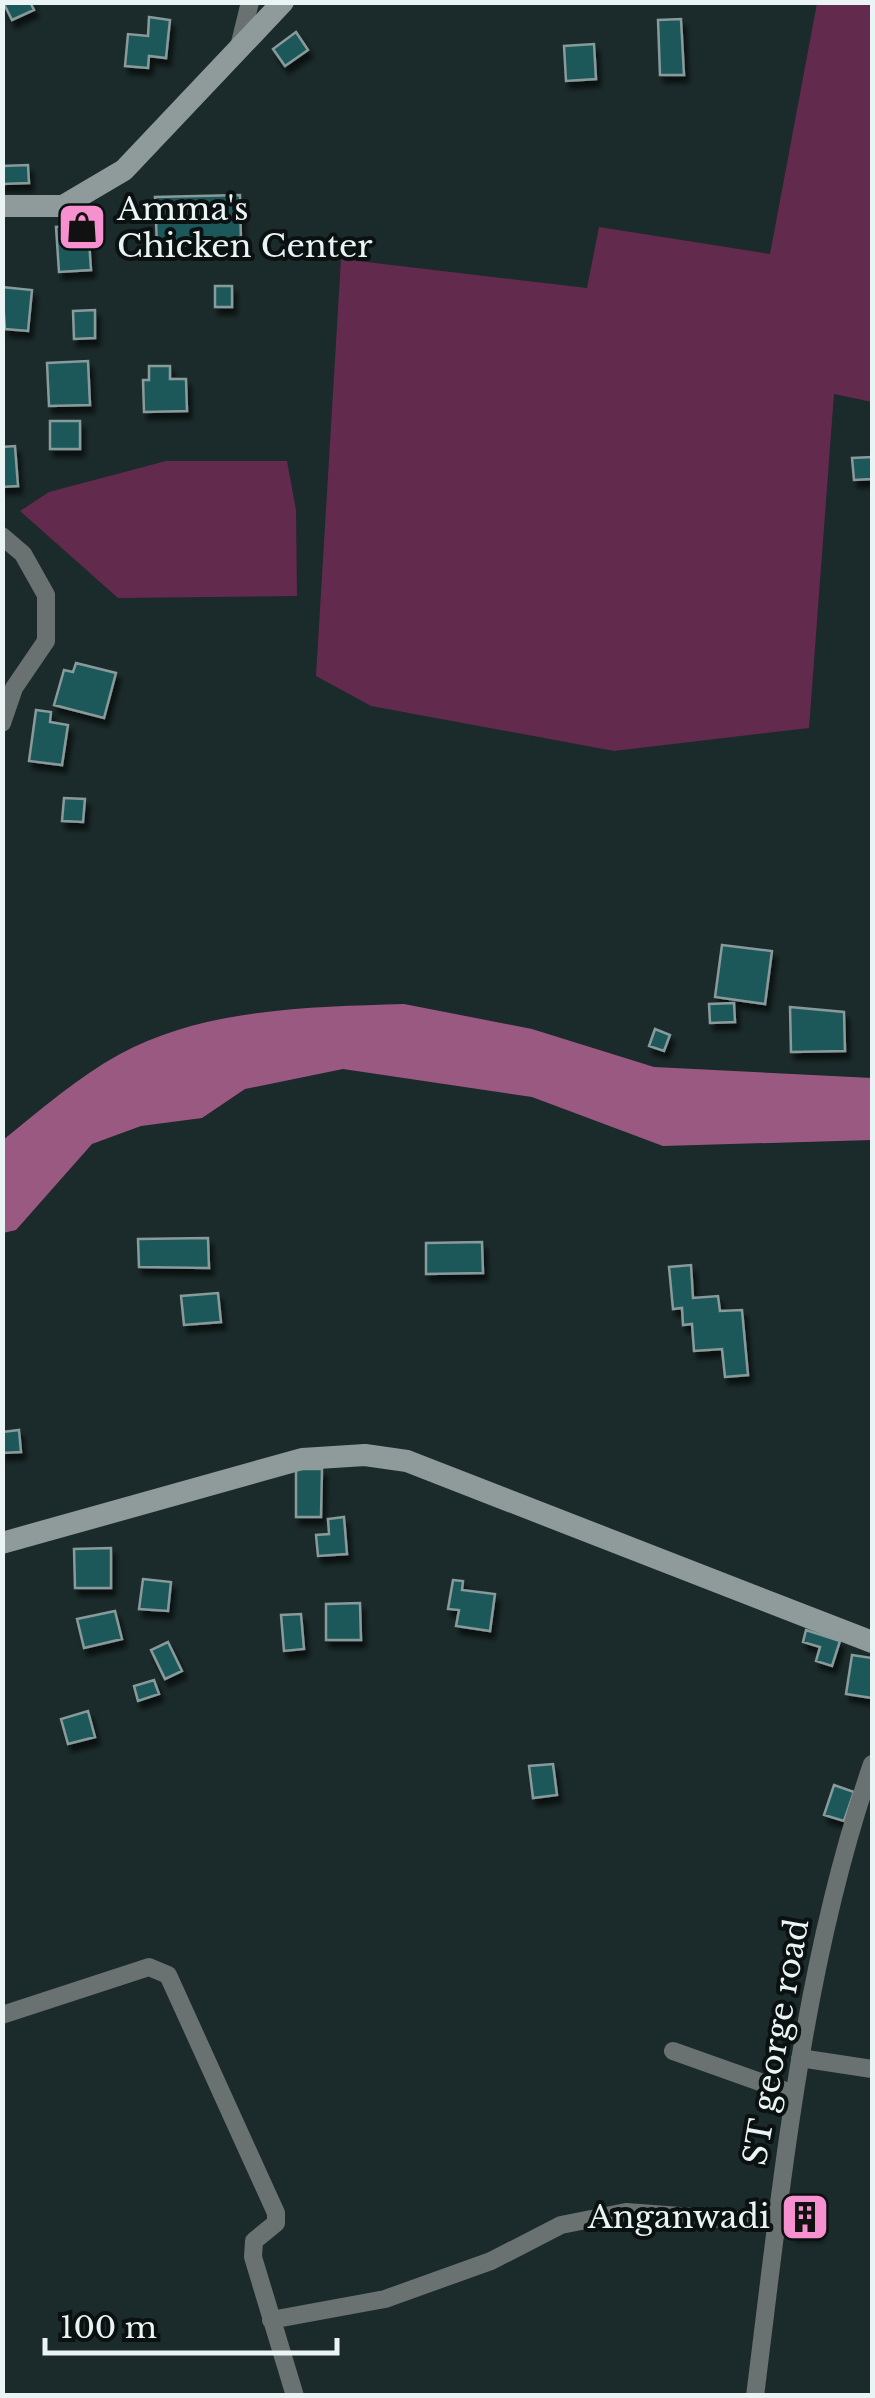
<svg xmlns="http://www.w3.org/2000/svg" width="875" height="2398" font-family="'Libre Baskerville',serif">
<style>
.green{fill:#622a4d}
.water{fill:#9a5980}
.building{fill:#1e595a;stroke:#899a9a;stroke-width:2.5;filter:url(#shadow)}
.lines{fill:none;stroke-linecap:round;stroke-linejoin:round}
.minor{stroke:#6a7171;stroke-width:18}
.secondary{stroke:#8f9b9b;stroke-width:22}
.labels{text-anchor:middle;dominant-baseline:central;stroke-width:8;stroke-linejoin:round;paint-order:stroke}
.poi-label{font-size:32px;fill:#ebf4f4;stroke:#0b1111;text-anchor:start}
.street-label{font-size:32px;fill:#ebf4f4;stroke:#0b1111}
</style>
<defs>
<filter id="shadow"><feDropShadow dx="4" dy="7" stdDeviation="2.5" flood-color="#0009"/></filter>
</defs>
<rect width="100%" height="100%" fill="#1b2a2a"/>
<!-- green -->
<path class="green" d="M817,3h55v399l-38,-8 -25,334 -195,23 -243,-45 -55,-30 25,-417 246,29 12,-61 171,27z
M166,461h121l9,49 1,86 -179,2 -98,-87 29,-19z"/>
<!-- water -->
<path class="water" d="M404,1004l128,25 122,38 218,11v62l-209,6 -131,-49 -189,-28 -98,20 -43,29 -61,8 -49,18 -76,86 -13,3v-93c37,-30 75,-63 117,-86 85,-46 190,-47 284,-50z"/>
<!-- building -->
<path class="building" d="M3,2h27l4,8 -22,10z
M149,17l21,3 -4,38 -17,-2 -1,12 -23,-2 3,-32 20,2z
M681,19l3,56h-24l-2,-55z
M296,32l12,18 -23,16 -12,-17z
M594,44l2,35 -30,2 -2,-35z
M28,165l1,18 -27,1v-18z
M240,195l1,48 -84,3 -2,-49z
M88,225l3,45 -32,2 -3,-45z
M215,286h17v21h-17z
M2,287l30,3 -4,41 -23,-2z
M95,310v28l-21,1 -1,-28z
M88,361l2,44 -41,1 -2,-43z
M149,366h21v13h16l1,32 -43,1 -1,-32h6z
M50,421h30v28h-30z
M15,446l3,40 -16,1v-40z
M872,457v22l-18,1 -2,-22z
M76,663l40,10 -12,45 -50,-13 10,-35 9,2z
M36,710l15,2 -1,10 18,3 -6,40 -33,-4z
M64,798l21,1 -2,23 -21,-1z
M722,945l50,6 -7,53 -50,-7z
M734,1003l1,19 -25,1 -1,-19z
M790,1007l54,5 1,39 -54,1z
M655,1029l15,6 -6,16 -15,-5z
M208,1238l1,30 -70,-1 -1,-28z
M482,1242l1,31 -57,1v-31z
M691,1265l2,33 25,-2 2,15 22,-1 6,65 -23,2 -3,-28 -28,2 -2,-27 -9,1 -1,-17 -9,1 -4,-42z
M218,1293l3,29 -37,3 -3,-29z
M19,1430l2,22 -19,1v-21z
M296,1469h26l-1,48h-25z
M344,1517l3,37 -29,2 -2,-21 13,-1 -1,-15z
M111,1548v40h-36l-1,-39z
M143,1579l28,3 -3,29 -29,-2z
M453,1580l10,1 -1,9 33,4 -5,37 -34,-5 3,-16 -11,-1z
M360,1603l1,37h-35v-36z
M115,1611l7,28 -38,9 -7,-29z
M301,1614l3,35 -20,2 -3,-36z
M806,1630l34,11 -8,25 -16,-5 4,-14 -17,-5z
M168,1642l14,29 -17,8 -14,-29z
M852,1655l20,3v40l-26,-4z
M154,1680l5,14 -21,7 -4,-15z
M88,1711l7,26 -27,7 -7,-25z
M553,1764l4,31 -24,3 -4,-32z
M834,1785l20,7 -10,29 -20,-6z
M817,2201l1,32 -25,1 -1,-32z"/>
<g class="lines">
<!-- minor -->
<path class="minor" d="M238,51l12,-49
M2,536l21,18 23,41v46l-32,47 -12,35
M2,2015l147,-48 19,8 108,238v10l-22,18 -1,16 42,139
M673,2051l121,43
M800,2058l72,11
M271,2320l114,-21 106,-38 70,-36 65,-13 151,11
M755,2396c27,-213 47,-429 117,-632"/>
<!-- secondary -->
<path class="secondary" d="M2,206h61l61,-36 159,-168
M2,1543l300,-84 63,-4 42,6 465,181"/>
</g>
<!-- icons -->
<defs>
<g id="shop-square" transform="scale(2.5)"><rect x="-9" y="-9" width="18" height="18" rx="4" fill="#f790ce" stroke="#0b1111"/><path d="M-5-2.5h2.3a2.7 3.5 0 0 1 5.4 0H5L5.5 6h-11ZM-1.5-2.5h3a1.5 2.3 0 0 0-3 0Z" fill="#111"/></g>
<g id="building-square" transform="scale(2.5)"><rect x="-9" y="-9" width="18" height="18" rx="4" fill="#f790ce" stroke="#0b1111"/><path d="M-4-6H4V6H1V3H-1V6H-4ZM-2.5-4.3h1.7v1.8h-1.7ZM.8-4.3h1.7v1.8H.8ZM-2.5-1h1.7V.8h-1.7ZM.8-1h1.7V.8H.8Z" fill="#111"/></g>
</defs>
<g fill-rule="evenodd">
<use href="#shop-square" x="82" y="227"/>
<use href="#building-square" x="805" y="2217"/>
</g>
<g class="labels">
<!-- poi labels -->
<g class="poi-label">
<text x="117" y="209">Amma's<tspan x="117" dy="37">Chicken Center</tspan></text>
<text x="770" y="2217" text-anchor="end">Anganwadi</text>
</g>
<!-- street labels -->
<g class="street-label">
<text transform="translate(776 2042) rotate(-80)">ST george road</text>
</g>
</g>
<!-- border -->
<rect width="875" height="2398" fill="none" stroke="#ebf4f4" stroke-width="10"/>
<!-- scale -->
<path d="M45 2338v15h292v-15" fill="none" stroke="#ebf4f4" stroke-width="5"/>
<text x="60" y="2338" font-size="30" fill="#ebf4f4" stroke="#0b1111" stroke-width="8" paint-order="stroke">100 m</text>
</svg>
